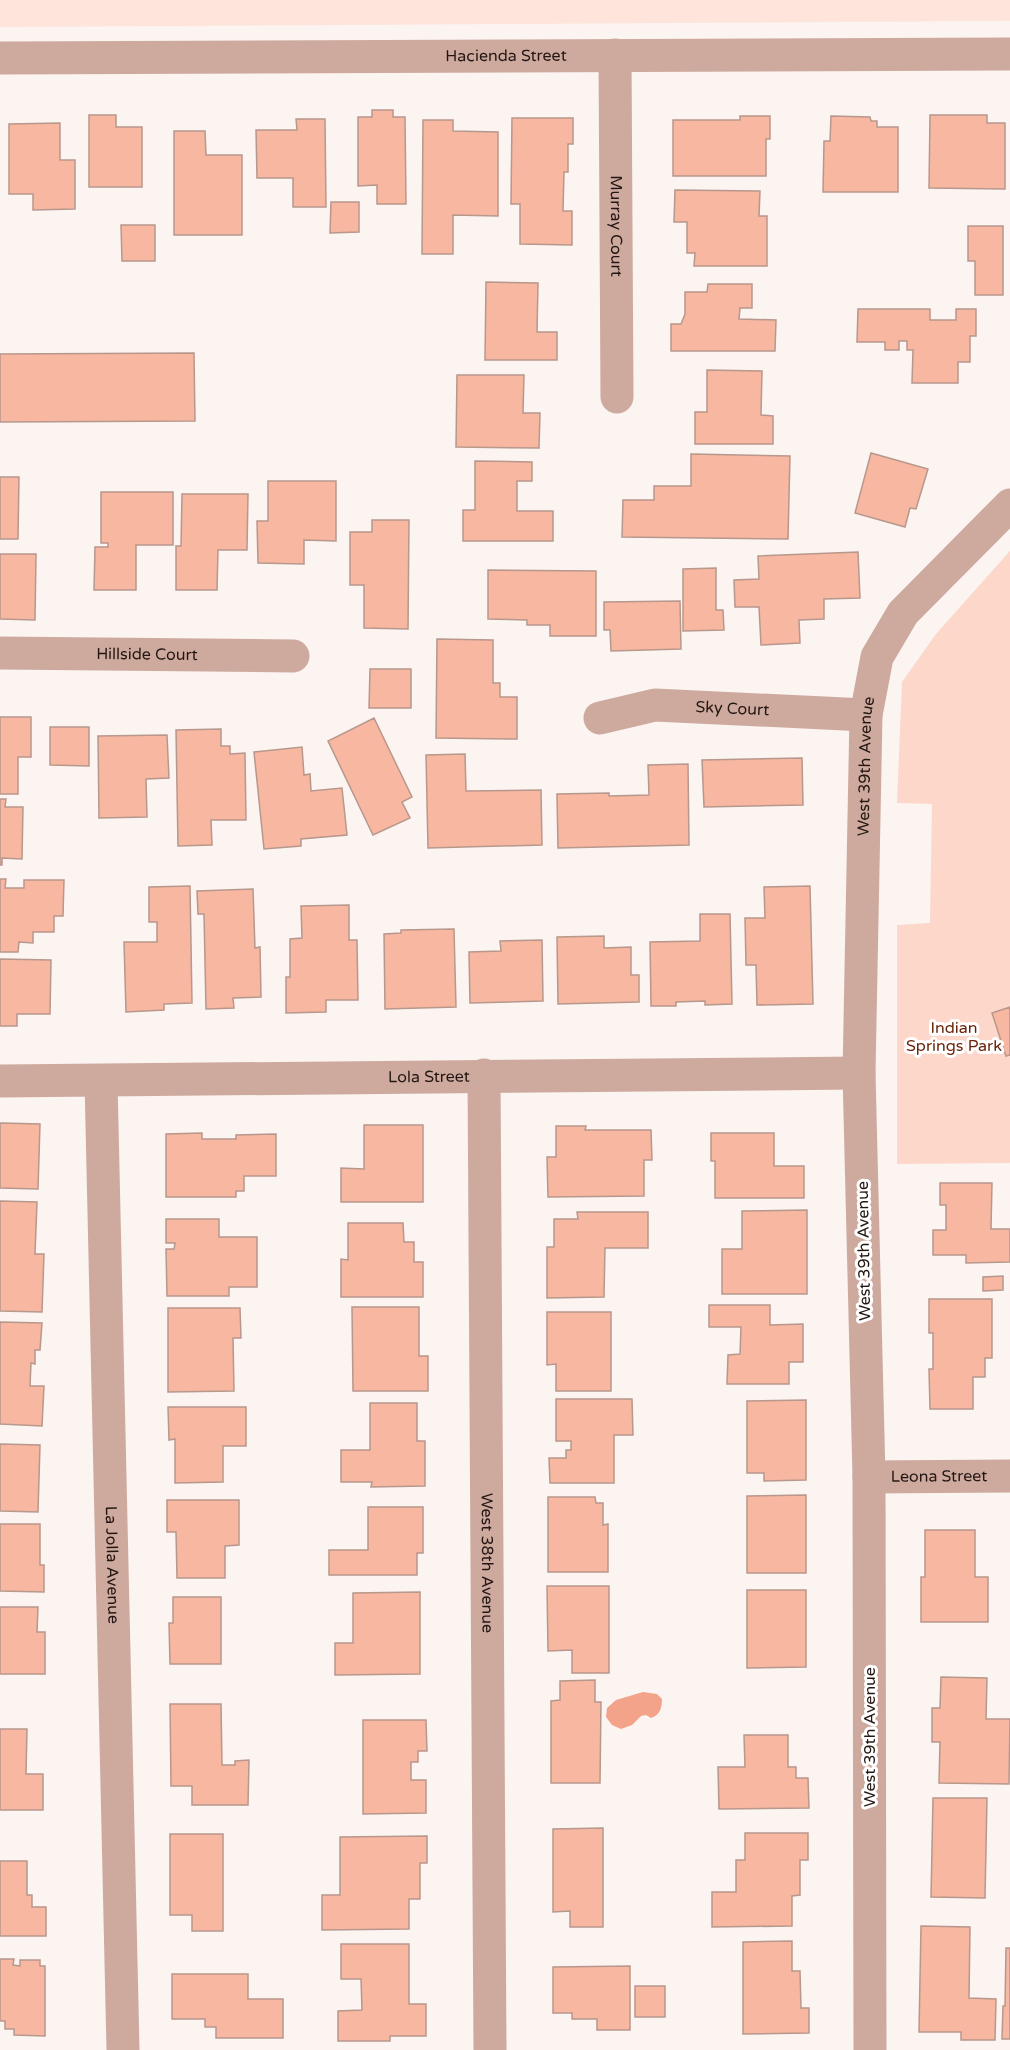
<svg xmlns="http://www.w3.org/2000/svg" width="1010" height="2050" font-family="'Varela Round',sans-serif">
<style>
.built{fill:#fee4db}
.green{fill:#fdd7ca}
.water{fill:#f2a389}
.building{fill:#f7b7a1;stroke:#b8978c;stroke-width:1.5}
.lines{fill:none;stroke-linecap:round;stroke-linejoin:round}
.minor{stroke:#ceaa9e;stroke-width:33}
.labels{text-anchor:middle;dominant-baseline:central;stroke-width:6;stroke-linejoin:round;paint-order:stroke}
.street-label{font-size:16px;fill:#241713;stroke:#fff}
.park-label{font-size:16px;fill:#69240a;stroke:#fff}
</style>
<rect width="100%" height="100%" fill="#fbf4f1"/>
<!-- built -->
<path class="built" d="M0,0h1010v21l-1010,6z"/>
<!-- green -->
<path class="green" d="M1010,551v612l-113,1v-239l33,-2 2,-119 -35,-1 5,-121 34,-48z"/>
<!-- water -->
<path class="water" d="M643,1692l14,2 5,5c0,9 -2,16 -11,19l-5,-3 -5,1 -9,9 -11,4 -9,-4 -6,-8 1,-9 9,-8z"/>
<!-- building -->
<path class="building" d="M372,110h21v7h12l1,87h-29v-19l-19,1v-69h14z
M89,115h27v12h26v60h-53z
M930,115h57v8h18v66l-76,-1z
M740,116h30v23h-4v37h-93v-56h67z
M831,116l39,1 1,4h6v6h21v65h-75l1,-51h6z
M512,118h61v26h-5v28h-4l-1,39h9v34l-52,-1v-40h-9z
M296,119h29l1,88h-33v-29h-36l-1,-48h41z
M423,120h30v11l45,1v84l-45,-1v39h-31z
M60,123v37h15v49l-42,1v-16h-24v-70z
M174,131h31l1,24h36v80h-68z
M675,190l85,1 -1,25h8v50h-73l1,-13h-8v-31h-13z
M331,202h28v30l-29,1z
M121,225h34v36h-33z
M968,226h35v69h-28v-34h-7z
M486,282l52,1 -1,49h20v28h-72z
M708,284h44v24h-12l-1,11 37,1 -1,31h-104v-27h10l4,-10v-22h22z
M858,309h72v11h26v-11h20v27h-6v26h-12v21h-46l1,-33h-6v-9h-8v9h-14v-8h-28z
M194,353l1,68 -195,1v-68z
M707,370l55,1 -1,44 12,1v28h-78v-32h12z
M457,375h67l-1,38h17l-1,35 -83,-1z
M871,453l57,16 -12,40 -6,-1 -5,19 -50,-14z
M691,454l99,2 -2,83 -166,-2 1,-37h31v-14h37z
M475,461l57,1v19h-15v30h36v30h-90v-31h12z
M0,477h19l-1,62h-18z
M268,481h68v60l-32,-1v24l-46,-1 -1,-42h11z
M101,492h72v53h-37v45h-42l1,-43h13v-4h-7z
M182,494h66l-1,56h-29l-1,40h-41v-44h5z
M372,520h37l-1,109 -44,-1v-43h-14v-53h22z
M858,552l2,46 -36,1v20l-25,1 1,23 -39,2 -2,-38h-24l-1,-27 25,-1 -1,-23z
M0,554h36l-1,66 -35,-1z
M716,568v42h7l1,20 -41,1v-62z
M488,570l108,1v65h-46v-11h-23v-5l-39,-1z
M680,601l1,48 -70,2 -1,-21h-6v-28z
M437,639l56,1v43h7v14h17v42l-81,-1z
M370,669h41v39h-42z
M0,717h31v40h-13v37h-18z
M374,718l38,79 -10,5 8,16 -37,17 -45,-94z
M50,727h39v39l-39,-1z
M221,729v17h9v8l15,-1 1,67h-35l1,25 -34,1 -2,-116z
M167,735l2,43 -23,1 1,38 -48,1 -1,-82z
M302,747l2,28 6,-1 1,17 31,-3 5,47 -46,4v7l-37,3 -10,-97z
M465,754l1,37 75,-1 1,55 -114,3 -2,-93z
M802,758l1,47 -99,2 -2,-47z
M688,764l1,81 -131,3 -1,-54 52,-1v3l40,-1 -1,-30z
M0,799h6l-1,8h18l-1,52 -20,-1v7h-2z
M0,879h6l-1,9h19v-8h40l-1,36h-9v16h-21v11l-14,-1 -1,10h-18z
M190,886l2,117 -28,1v6l-38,2 -2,-70h33v-20h-8v-35z
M810,886l3,118 -56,1 -1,-40h-10l-1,-47h20l-1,-31z
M253,889l2,59 5,-1 1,50 -28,1 1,10 -28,1 -2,-95h-6l-1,-23z
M349,905v35h8l1,60h-32v12l-40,1v-36h4v-38l12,-1 -1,-32z
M700,914h30l2,90 -27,1v-4l-29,1v4h-25l-1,-64 50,-1z
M454,929l2,78 -71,2 -1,-75 17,-1v-3z
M604,936v12l27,-1v28h8v27l-81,2 -1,-67z
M542,940l1,61 -73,2 -1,-51 32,-1 -1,-10z
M0,959l51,1 -1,54h-33v12h-17z
M1010,1007v48l-4,1 -14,-43z
M0,1123l40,1 -2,65 -38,-1z
M364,1125h59v77h-82v-34l23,1z
M556,1126h30l-1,4h66l1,30h-8v36l-96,1 -1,-40h9z
M202,1133v6h34v-4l40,-1v42h-32v15h-8v6h-70v-63z
M711,1133h63v33h30v32h-89v-37h-4z
M940,1183h52l-1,46h19v33l-44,1v-8h-33v-25h13v-25h-6z
M0,1201l37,1 -2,52h9l-2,58 -42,-1z
M807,1210v84h-85v-45h20v-38z
M577,1212h71v36h-43l-1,49 -57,1v-51h7v-28h24z
M166,1219h53v18h38v50h-28v9h-62l-1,-47h8l1,-6h-9z
M348,1223h55l1,19h10v20h9v35h-82v-38l7,1z
M1003,1276v14l-20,1v-14z
M929,1299h63v59h-7v19h-12v32h-43l-1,-40h4v-36h-4z
M709,1305h61v20l33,-1v38h-14v22h-62l1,-29 12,-1 1,-27h-32z
M352,1307h67v49h9v35h-75z
M168,1308h72l1,30h-8l1,53 -66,1z
M547,1312h64v79h-55v-27l-9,1z
M0,1322l42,1 -2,27h-5v14l-4,-1 -1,23h14l-2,40 -42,-2z
M556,1399h76l1,36h-19v48h-64l-1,-25h17v-8h5v-9h-15z
M806,1400v80l-42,1v-8h-17v-72z
M370,1403h47v38h8v45l-54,1 1,-5h-31v-32h29z
M168,1407h78v39h-23v36l-48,1v-44l-6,1z
M0,1444l40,1 -2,67 -38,-1z
M806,1495v78h-59v-77z
M548,1497h47l1,6h7v22l5,-1v48h-60z
M167,1500h72v45l-14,1v32h-48l-1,-46h-9z
M368,1507h55v46h-6v22h-88v-25h39z
M0,1524h40v41h4v27l-44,-1z
M925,1530h50v47h13v45h-67v-45h4z
M547,1586h62v87h-37v-23l-24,1z
M747,1590h59v77l-59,1z
M420,1592v82l-85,1v-32h18v-50z
M173,1597h48v67h-51l-1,-41h4z
M0,1607h38l-1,25h8v42h-45z
M941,1677l46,1 -1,41h24l-1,65 -70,-1 1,-41h-8v-34h8z
M595,1680v22h6l-1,81h-49v-82l9,-1v-19z
M170,1704h51l1,61h13v-4l14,-1 -1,45h-56v-19h-21z
M363,1720h63l1,31h-9v11h-7v18h15v33l-63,1z
M0,1729h27l-1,45h17v36h-43z
M744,1735h44v32h8v11h12l1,30 -90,1 -1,-42h27z
M933,1798h54l-2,100 -54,-1z
M603,1828v99h-33v-16l-17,1v-83z
M745,1833h63v27h-8v35l-8,1v30l-80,1v-35h24v-32h9z
M170,1834h53v97h-31v-16h-22z
M427,1836v27h-7v36h-11v30l-87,1v-35h18v-58z
M0,1861h27v34h5v12h14v29h-46z
M921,1926l49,1 -1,71 27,1 -1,41h-34v-8h-42z
M792,1941v30h8l1,37h8v25l-66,1v-92z
M341,1944h68v60h17v32h-36v5h-52v-30l24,-1 -1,-31h-20z
M1006,1948h4v91h-8l1,-33h2z
M0,1959h14l-1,6 7,1v-6h20v6h5v70l-31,-1v-6h-9v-8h-5z
M630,1966v64h-33v-11h-25v-6h-19v-46z
M172,1974h76v25h35v39h-67v-11h-11v-8h-33z
M635,1986h30v31h-30z"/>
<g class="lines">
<!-- minor -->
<g class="minor">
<path id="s1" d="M615,55l2,342"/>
<path id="s2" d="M0,58l1010,-4"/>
<path id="s3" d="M0,653l293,3"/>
<path id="s4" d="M600,718l55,-13 211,10"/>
<path id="s5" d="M484,1075l6,975"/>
<path id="s6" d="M0,1081l859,-8"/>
<path id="s7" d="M101,1081l22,969"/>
<path id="s8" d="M869,1477l141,-1"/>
<path id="s9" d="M870,2050l-1,-573 -10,-404 7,-358 11,-58 26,-44 107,-108"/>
</g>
</g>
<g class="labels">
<!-- street labels -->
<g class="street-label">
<text stroke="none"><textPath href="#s2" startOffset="506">Hacienda Street</textPath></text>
<text stroke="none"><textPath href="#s1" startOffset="171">Murray Court</textPath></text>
<text stroke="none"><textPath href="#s3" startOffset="147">Hillside Court</textPath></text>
<text stroke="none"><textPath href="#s4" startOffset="134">Sky Court</textPath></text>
<text stroke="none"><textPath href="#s9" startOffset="1284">West 39th Avenue</textPath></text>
<text stroke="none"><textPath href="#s6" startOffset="429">Lola Street</textPath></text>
<text transform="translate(864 1251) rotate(-91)">West 39th Avenue</text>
<text stroke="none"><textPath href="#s8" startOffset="70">Leona Street</textPath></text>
<text stroke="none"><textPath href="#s5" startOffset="488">West 38th Avenue</textPath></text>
<text stroke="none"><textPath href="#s7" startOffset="484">La Jolla Avenue</textPath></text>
<text transform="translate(870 1737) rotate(-90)">West 39th Avenue</text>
</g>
<!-- park labels -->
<g class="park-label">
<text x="954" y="1028">Indian<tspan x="954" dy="18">Springs Park</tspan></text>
</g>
</g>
</svg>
